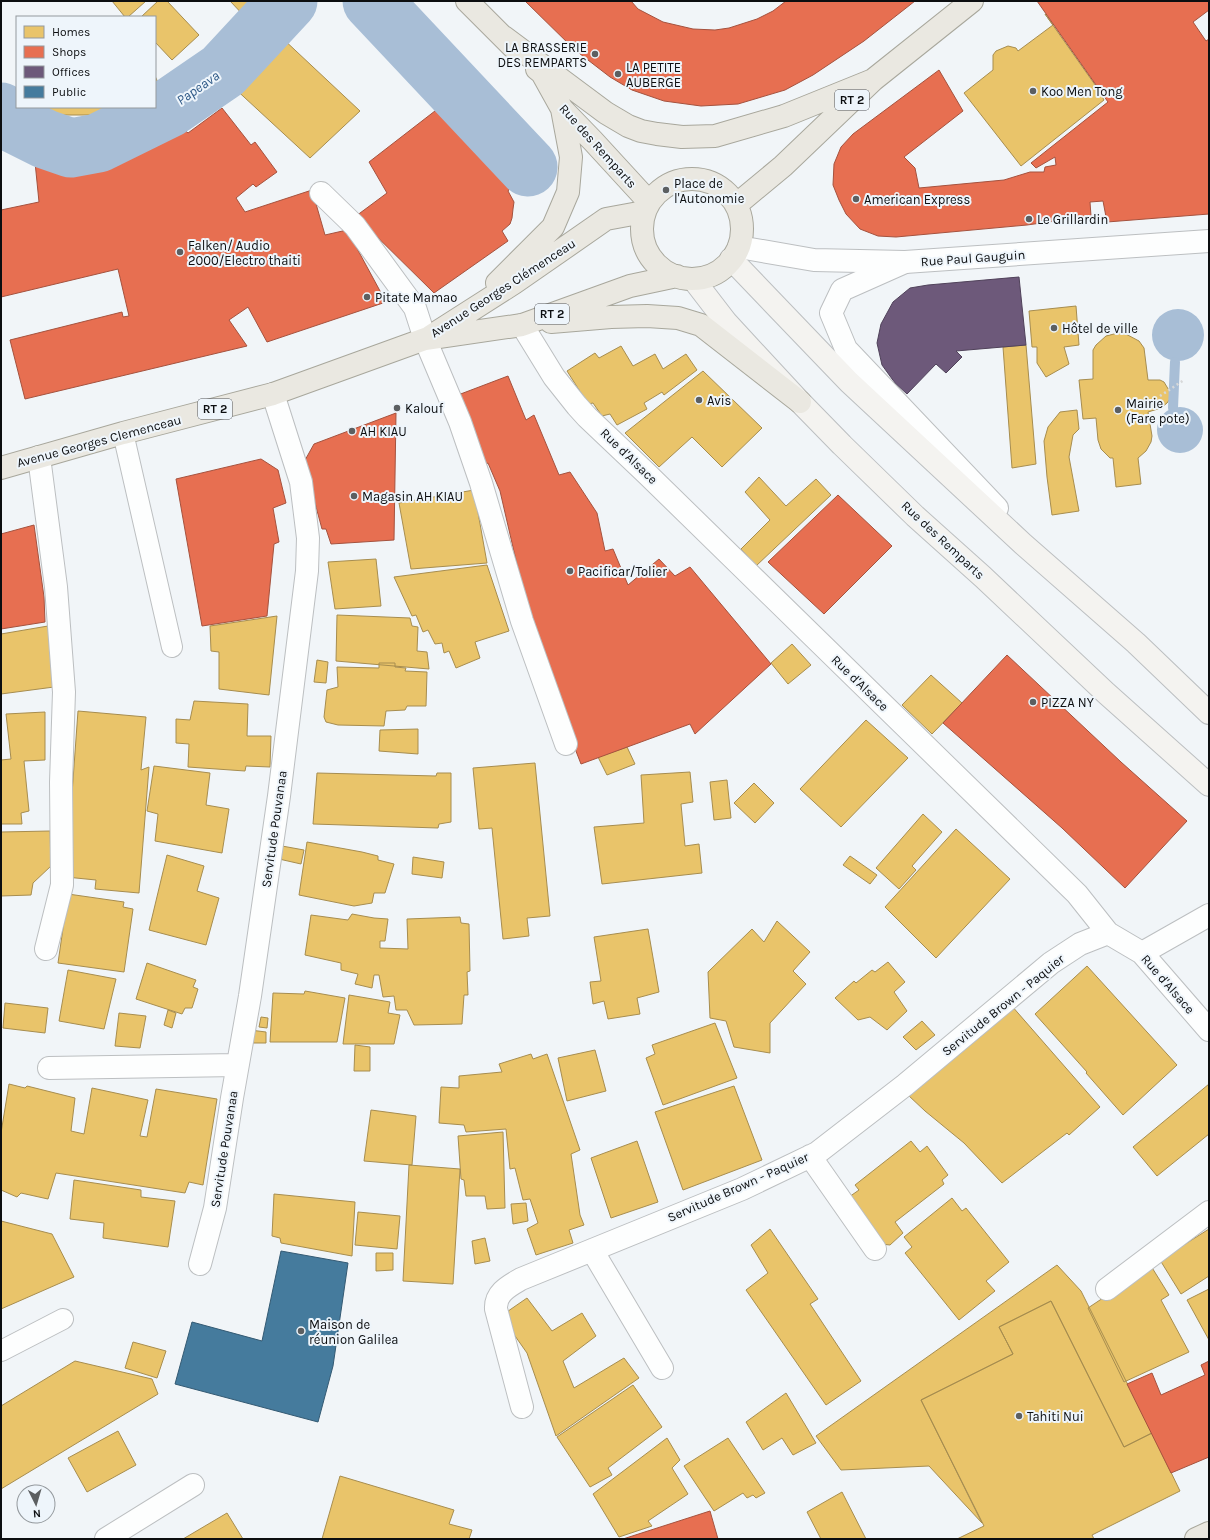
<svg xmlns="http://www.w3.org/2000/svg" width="1210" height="1540" font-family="Karla,sans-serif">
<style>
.water{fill:#a8bed6}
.homes{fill:#e9c46a;stroke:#a78d4f}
.shops{fill:#e76f51;stroke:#a5523e}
.offices{fill:#6d597a;stroke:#50425a}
.public{fill:#457b9d;stroke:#345a73}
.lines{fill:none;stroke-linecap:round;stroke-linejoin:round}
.stream{stroke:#a8bed6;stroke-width:10}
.river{stroke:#a8bed6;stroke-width:59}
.service-casing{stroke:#bcbfc1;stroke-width:22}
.minor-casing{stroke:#bcbfc1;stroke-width:24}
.tertiary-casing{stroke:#bcbfc1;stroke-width:24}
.secondary-casing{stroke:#bcbfc1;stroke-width:24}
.primary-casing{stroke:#a8a79c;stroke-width:24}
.path{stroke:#d7d8d9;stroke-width:2.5;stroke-dasharray:2 3;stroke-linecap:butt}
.service{stroke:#fdfefe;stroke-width:20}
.minor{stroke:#fdfefe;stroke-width:22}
.tertiary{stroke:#fdfefe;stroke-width:22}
.secondary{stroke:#f4f3f0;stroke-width:22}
.primary{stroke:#eae8e1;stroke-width:22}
.poi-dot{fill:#5c5f61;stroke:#eef5fb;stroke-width:1.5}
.labels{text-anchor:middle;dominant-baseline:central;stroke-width:4;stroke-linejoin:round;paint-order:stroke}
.shield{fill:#eef5fb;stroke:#505356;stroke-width:1}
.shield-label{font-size:12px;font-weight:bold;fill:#0c0e10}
.poi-label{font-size:13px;fill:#0c0e10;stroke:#eef5fb;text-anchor:start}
.street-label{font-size:13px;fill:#0c0e10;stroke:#eef5fb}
.water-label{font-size:14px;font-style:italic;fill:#2e5987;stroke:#eef5fb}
</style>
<rect width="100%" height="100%" fill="#f1f5f8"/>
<!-- water -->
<path class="water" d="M1152 335a26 26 0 1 1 52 0a26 26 0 1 1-52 0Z
M1157 430a23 23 0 1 1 46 0a23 23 0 1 1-46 0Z"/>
<!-- homes -->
<path class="homes" d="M112,1h34l-18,16h-3z
M158,1h9l32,34 -27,25 -17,-18v-25h-14z
M230,1h37l-19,19z
M1045,14l53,75 6,11 -83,66 -57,-73 29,-23v-15l3,-4 12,-5 8,2 2,3 35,-26z
M280,36l80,75 -50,47 -79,-73z
M155,76l6,13 -6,2z
M40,107h79l-25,8h-54z
M1076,306l3,39 -15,2 5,17 -23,13 -9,-14v-16h-5l-3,-36z
M1122,332l17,9 5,7 4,32h12l4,2 6,10v7l-3,4 -6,5 -13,4 4,24 -1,6 -5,9 -8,7 3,26 -25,3 -3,-29h-3l-9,-9 -3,-9 -2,-22 -13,1 -4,-39 14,-1v-29l3,-5 10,-9z
M1026,345l10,119 -24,4 -9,-121z
M621,346l12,20 22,-12 8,15 23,-15 11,16 -33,25 -2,-3 -18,11 3,6 -30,16 -7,-11 -8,2 -9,-13 -5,1 -21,-33 28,-18 4,5z
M703,371l59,57 -40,39 -30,-30 -33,30 -34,-34z
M1077,410l2,19 -6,6 -4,22 10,54 -27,4 -5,-38 -3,-36 4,-14 12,-15z
M759,477l27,29 30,-27 15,16 -75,71 -15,-17 29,-29 -25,-28z
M474,490l13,73 -76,6 -12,-66z
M376,559l5,47 -46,3 -7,-47z
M487,565l22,66 -34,11 5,16 -24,10 -7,-17 -5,2 -2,-10 -7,1 -7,-14 -5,2 -7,-17 -4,1 -18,-39z
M337,615l73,3 2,8 6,1 -1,24 10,1 2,17 -93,-8z
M277,616l-8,79 -50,-6v-37l-8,-1 -1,-25z
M48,626l6,61 -53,7v-60z
M792,644l19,21 -23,19 -17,-21z
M317,660l11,2 -2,21 -12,-1z
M379,663h16v4l11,1 -1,3 22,1 -1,34h-19l-2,4 -19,1 -2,15 -46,-1 -12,-3 -2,-5 3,-27 11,-3 -1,-20 42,1z
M931,675l31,28 -30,31 -30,-29z
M194,701l54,3 -1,32h24l-1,31 -24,-1 -1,5 -57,-4 1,-23 -13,-1v-24l14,1z
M78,711l68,6 -5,53 8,-3 -10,126 -44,-4 1,-9 -30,-3z
M45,712v48l-21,1 5,50 -8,2 1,11h-21v-64l10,-1 -5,-45z
M866,720l42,38 -67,69 -41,-38z
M418,729v25l-39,-3 1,-21z
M627,747l8,17 -28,11 -9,-18z
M535,763l15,153 -23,2 2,18 -26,3 -11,-111 -13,1 -6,-61z
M154,766l56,7 -4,32 23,4 -7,44 -67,-12 3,-27 -11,-3z
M690,772l3,30 -12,2 4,42 14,-2 3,29 -100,11 -8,-57 50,-4 -3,-48z
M317,773l119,3 1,-3h14v49l-12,2 -1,4 -125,-4z
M727,780l4,38 -17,2 -4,-38z
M754,783l20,20 -19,20 -21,-20z
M923,814l19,18 -30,34 4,4 -17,19 -23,-21z
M956,829l54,50 -74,79 -51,-51z
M50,831l1,35 -18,17 -2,12 -30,1v-64z
M307,842l55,10 16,4v4l16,4 -9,29h-11l-2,10 -18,3 -55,-11z
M282,846l22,4 -3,14 -22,-5z
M167,855l37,11 -7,25 22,7 -13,47 -57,-15z
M850,856l27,19 -7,9 -27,-19z
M413,857l31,5 -2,16 -30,-4z
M68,894l56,8 -1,5 10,2 -9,63 -66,-9z
M352,914l22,4 14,1 -3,22h-5v7l28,1 -1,-30 53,-2 1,6 8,1 1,47 -3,1 1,23h-4l-2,29 -48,1 -7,-15h-11l-2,-14 -11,1 -4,-22h-5l-2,13 -17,-4 3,-10 -17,-4v-7l-36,-8 6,-40 37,5z
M777,921l33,31 -17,19 13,13 -36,39v30l-36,-6 -8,-26 -16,-3 -2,-46 44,-43 12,13z
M648,929l11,63 -22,6 3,16 -32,5 -4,-18 -11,3 -3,-22 11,-1 -7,-44z
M888,962l17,20 -11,10 13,19 -20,19 -17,-13 -12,3 -23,-22 19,-17 2,2 16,-13 3,2z
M147,963l49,17 -3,7 5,2 -6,19h-7l-3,6 -46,-15z
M1087,966l90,99 -54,50 -37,-42 1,-1 -52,-58z
M68,970l48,9 -12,50 -45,-8z
M305,991l40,7 -8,44h-67l3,-49 31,1z
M349,995l41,7 -2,11 12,2 -6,29h-51z
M5,1003l43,5 -3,25 -42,-5z
M1011,1005l89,102 -31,28 -2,-2 -65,50 -38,-40 -39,-32 -17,-16z
M168,1010l8,3 -4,15 -8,-3z
M119,1013l27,3 -6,32 -25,-2z
M261,1017l7,1 -1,10 -8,-1z
M922,1021l13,14 -19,15 -13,-13z
M715,1023l22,55 -74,27 -17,-47 9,-4 -3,-9z
M250,1030l16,2v11h-18z
M355,1045l15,2v24h-16z
M595,1050l11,41 -39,10 -9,-43z
M531,1054l2,5 14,-5 33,96 -9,4 9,61 4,10 -15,5 4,13 -37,12 -9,-26 11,-6 -8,-24 -7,1 -8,-32 -5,1 -4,-40 -40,3 -2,-7 -25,-2 2,-36 18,1v-12l43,-4 -3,-8z
M9,1084l16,4 2,-2 48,12 -4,33 13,3 8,-46 56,12 -8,36 7,1 9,-48 61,10 -14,86 -14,-3 -4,11 -129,-20 -8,26 -27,-6 -4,4 -16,-7v-57z
M1209,1084v50l-52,42 -24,-29z
M734,1086l28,74 -79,30 -28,-78z
M371,1110l45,6 -4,49 -48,-4z
M503,1132l2,76 -18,1 -2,-13h-19l-2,-16 -3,-1 -3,-43z
M637,1141l21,61 -47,16 -20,-60z
M911,1141l9,11 7,-6 21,29 -6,5 2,4 -49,38 8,11 -13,12 -9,-1 -32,-47 10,-7 -4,-5z
M409,1165l51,4 -7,115 -50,-3z
M74,1180l67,10v7l34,4 -7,46 -65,-9 1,-15 -34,-4z
M274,1194l81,8 -3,54 -71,-13 -1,-5 -8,-2z
M952,1198l10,13 4,-3 43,54 -23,19 9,10 -36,29 -54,-67 7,-6 -8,-10z
M526,1203l2,18 -15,3 -2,-20z
M358,1212l42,4 -3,33 -42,-4z
M1,1221l51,13 22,43 -73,32z
M770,1229l48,70 -8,5 51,77 -35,24 -80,-115 22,-17 -17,-28z
M1209,1229v47l-28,18 -21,-34z
M485,1238l5,23 -15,3 -3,-23z
M376,1253h17v17l-17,1z
M1057,1265l24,26 71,142 -28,14 -73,-146 -52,26 14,27 -92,46 61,123 -53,-57 -88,4 -25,-34z
M1151,1266l18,29 -8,5 28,52 -65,30 -36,-74z
M1209,1289v51l-22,-40z
M527,1298l25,33 30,-18 14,23 -33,25 11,27 50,-30 15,20 -83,58 -29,-83 -26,-37z
M1051,1301l73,146 28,-14 28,58 -88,44 2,4h-137l27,-13 -63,-126 92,-46 -14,-27z
M133,1342l33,9 -9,27 -32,-10z
M75,1361l77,18 6,15 -157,95v-83z
M633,1385l29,42 -54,41 4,7 -22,12 -33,-50z
M786,1393l30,50 -23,12 -11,-17 -19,12 -17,-28z
M118,1431l18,34 -49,27 -19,-34z
M667,1438l13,22 -8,8 16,26 -40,27 4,5 -33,11 -26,-43z
M728,1438l37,55 -9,5 -3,-3 -6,3 -4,-5 -29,18 -30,-45z
M340,1476l114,34 -5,14 23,6 -3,9h-147z
M842,1492l24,47h-45l-14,-27z
M227,1513l16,26h-60z"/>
<!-- shops -->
<path class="shops" d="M525,1h106l7,8 25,13 30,7 22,1 14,-2 28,-9 16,-8 13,-10h129l-51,40 -51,34 -28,15 -47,14 -37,2 -37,-5 -32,-11 -22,-13 -35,-27z
M1037,1h172v9l-16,12 13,19 3,-2v175l-102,8 -4,-21 -13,1 1,14 -64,9 -131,12 -18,-1 -18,-7 -14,-15 -7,-14 -6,-15 1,-21 7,-17 12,-13 86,-64 24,41 -59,46 11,11 4,20 85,-8 26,-8h14l1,-5 11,-2 -1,-8 -19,11 -5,-5 77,-61z
M453,97l62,84 -7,10 6,11 -1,7 -1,9 -2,6 -8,7 6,10 -74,52 -78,-77 31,-23 -18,-31z
M222,108l29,37 4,-3 22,30 -21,15 -3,-3 -17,14 9,14 67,-22 13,45 22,-5 39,72 -119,40 -19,-35 -19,13 18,26 -222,53 -15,-59 112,-28 1,5 6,-1 -11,-47 -117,28v-87l38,-8 -4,-40 41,1 21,-5 15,-5 61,-34 15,14z
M508,376l18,44 8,-5 25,60 11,-3 27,41 8,38 8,-2 15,36 31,-26 16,17 15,-9 81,97 -76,70 -5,-10 -109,40 -44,-113 -37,-160 -12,-28 -5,2 -25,-70z
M396,413l-2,127 -63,4 -5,-15h-4l-18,-67 10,-18z
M261,459l17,11 8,33 -13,5 6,34 -5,2 -7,72 -65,10 -26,-147z
M838,495l54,51 -68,68 -56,-52z
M34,525l10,72 1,25 -44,7v-95z
M1007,655l114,107 66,59 -62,67 -63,-60 -119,-105z
M1209,1361v96l-38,16 -44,-89 25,-11 9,22 44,-20 -4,-10z
M710,1511l8,28h-95z"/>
<!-- offices -->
<path class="offices" d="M1019,277l7,68 -70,6 6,6 -16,16 -10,-9 -29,30 -12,-11 -13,-18 -5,-22 4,-19 12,-22 17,-14 18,-3z"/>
<!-- public -->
<path class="public" d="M281,1251l67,12 -15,103 -15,56 -143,-38 17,-62 70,19z"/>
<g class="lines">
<!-- stream -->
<path class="stream" d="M1173,408l2,-46"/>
<!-- river -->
<path class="river" d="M372,1l156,166
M1,112l14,12 30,15 26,9 27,-5 71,-35 54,-37 65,-70"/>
<!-- service casing -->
<g class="service-casing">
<path id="service" d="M123,433l49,214
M1,1351l62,-32"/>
</g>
<!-- minor casing -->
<g class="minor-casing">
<path id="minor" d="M321,193l34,33 60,82 10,31 35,83 21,61 41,138 44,123
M905,262l-63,28 -11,23 15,36 151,159
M522,325l32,52 23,29 10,11 59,56 431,421 31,39 34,20 67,77
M39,457l17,130 8,105 -3,90 1,103 -16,64
M1142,953l67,-38
M49,1068l188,-3
M810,1156l65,93
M592,1250l70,118
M200,1264l15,-56 17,-110 18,-102 29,-200 28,-225 1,-33 -7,-56 -28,-88
M1107,1289l102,-77
M522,1407l-26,-98c-1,-16 13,-23 25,-30l221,-90 75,-36 88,-68 146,-122 29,-19 28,-11
M106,1539l87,-54"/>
</g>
<!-- tertiary casing -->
<g class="tertiary-casing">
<path id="tertiary" d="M739,247l75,13 91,2 304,-21"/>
</g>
<!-- secondary casing -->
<g class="secondary-casing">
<path id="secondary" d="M731,259l118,123 174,162 113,99 73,70
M693,279l33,43 74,80 42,43 73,71 68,61 123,116 103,92"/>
</g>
<!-- primary casing -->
<g class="primary-casing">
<path id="primary" d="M467,1l46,46
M504,37l102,76 22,13 13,5 16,3 25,3 33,-1 69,-20 89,-36
M537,69l5,4 20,36 31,32 56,61
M642 229a50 50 0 1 1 100 0a50 50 0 1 1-100 0Z
M736,205l47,-39 90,-86 99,-79
M497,283l56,-56 15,-35 3,-35 -9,-48
M551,322l60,-5 36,-1 31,2 23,7 99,77
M431,336l83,-53 92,-64 38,-7
M1,468l122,-35 150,-39 152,-55 97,-14 108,-39 47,-10
M1196,1539l13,-6"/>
</g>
<!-- path -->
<path class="path" d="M1160,396l24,-16"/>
<!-- service -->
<use href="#service" class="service"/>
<!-- minor -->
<use href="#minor" class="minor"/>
<!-- tertiary -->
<use href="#tertiary" class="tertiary"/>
<!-- secondary -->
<use href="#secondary" class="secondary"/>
<!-- primary -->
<use href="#primary" class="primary"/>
</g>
<!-- markers -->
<g class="poi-dot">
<circle cx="595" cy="54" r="4"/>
<circle cx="618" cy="74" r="4"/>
<circle cx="1033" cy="91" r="4"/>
<circle cx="666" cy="190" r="4"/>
<circle cx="856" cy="199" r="4"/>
<circle cx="1029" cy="219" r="4"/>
<circle cx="180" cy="252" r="4"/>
<circle cx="367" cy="297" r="4"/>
<circle cx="1054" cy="328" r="4"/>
<circle cx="699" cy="400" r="4"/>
<circle cx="397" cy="408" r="4"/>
<circle cx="1118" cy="410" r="4"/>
<circle cx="352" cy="431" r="4"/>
<circle cx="354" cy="496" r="4"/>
<circle cx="570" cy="571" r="4"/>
<circle cx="1033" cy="702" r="4"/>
<circle cx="301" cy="1331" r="4"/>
<circle cx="1019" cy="1416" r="4"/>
</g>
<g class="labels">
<!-- shield labels -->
<g class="shield">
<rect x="835" y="90" width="34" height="20" rx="3"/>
<rect x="535" y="304" width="34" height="20" rx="3"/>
<rect x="198" y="399" width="34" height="20" rx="3"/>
</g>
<g class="shield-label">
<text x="852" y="100">RT 2</text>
<text x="552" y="314">RT 2</text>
<text x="215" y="409">RT 2</text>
</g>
<!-- poi labels -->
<g class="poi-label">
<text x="587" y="47" text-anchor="end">LA BRASSERIE<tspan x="587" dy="15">DES REMPARTS</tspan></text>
<text x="626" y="67">LA PETITE<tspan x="626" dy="15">AUBERGE</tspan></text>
<text x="1041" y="91">Koo Men Tong</text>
<text x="674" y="183">Place de<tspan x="674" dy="15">l'Autonomie</tspan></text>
<text x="864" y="199">American Express</text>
<text x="1037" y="219">Le Grillardin</text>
<text x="188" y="245">Falken/ Audio<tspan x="188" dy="15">2000/Electro thaiti</tspan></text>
<text x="375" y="297">Pitate Mamao</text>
<text x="1062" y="328">Hôtel de ville</text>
<text x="707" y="400">Avis</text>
<text x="1126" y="403">Mairie<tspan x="1126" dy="15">(Fare pote)</tspan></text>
<text x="405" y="408">Kalouf</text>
<text x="360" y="431">AH KIAU</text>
<text x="362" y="496">Magasin AH KIAU</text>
<text x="578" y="571">Pacificar/Tolier</text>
<text x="1041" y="702">PIZZA NY</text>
<text x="309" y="1324">Maison de<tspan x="309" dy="15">réunion Galilea</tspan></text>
<text x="1027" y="1416">Tahiti Nui</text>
</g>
<!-- street labels -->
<g class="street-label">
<text transform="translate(598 146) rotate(48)">Rue des Remparts</text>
<text transform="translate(973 258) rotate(-4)">Rue Paul Gauguin</text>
<text transform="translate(503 288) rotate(-33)">Avenue Georges Clémenceau</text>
<text transform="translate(99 441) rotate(-15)">Avenue Georges Clemenceau</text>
<text transform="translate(629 456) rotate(44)">Rue d'Alsace</text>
<text transform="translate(943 540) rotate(43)">Rue des Remparts</text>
<text transform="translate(860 683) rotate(44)">Rue d'Alsace</text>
<text transform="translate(274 829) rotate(-82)">Servitude Pouvanaa</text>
<text transform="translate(1168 984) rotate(49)">Rue d'Alsace</text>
<text transform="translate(1003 1005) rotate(-39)">Servitude Brown - Paquier</text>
<text transform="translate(224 1149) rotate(-81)">Servitude Pouvanaa</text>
<text transform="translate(738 1187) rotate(-24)">Servitude Brown - Paquier</text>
</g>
<!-- water labels -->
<g class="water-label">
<text transform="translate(198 88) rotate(-35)">Papeava</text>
</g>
</g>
<!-- border -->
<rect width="1210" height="1540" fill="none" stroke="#0c0e10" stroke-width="4"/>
<!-- legend -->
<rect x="16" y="16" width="140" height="92" fill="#eef5fb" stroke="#94999d"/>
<rect x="24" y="26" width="20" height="12" fill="#e9c46a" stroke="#94999d"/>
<text x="52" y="36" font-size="12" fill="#0c0e10">Homes</text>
<rect x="24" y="46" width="20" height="12" fill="#e76f51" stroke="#94999d"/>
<text x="52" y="56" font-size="12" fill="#0c0e10">Shops</text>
<rect x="24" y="66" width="20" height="12" fill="#6d597a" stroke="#94999d"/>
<text x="52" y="76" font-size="12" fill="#0c0e10">Offices</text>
<rect x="24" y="86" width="20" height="12" fill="#457b9d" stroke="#94999d"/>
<text x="52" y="96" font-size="12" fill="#0c0e10">Public</text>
<!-- north arrow -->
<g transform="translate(36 1504) rotate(175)"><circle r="19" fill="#eef5fb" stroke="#94999d"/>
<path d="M0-3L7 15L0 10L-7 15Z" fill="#5c5f61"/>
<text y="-6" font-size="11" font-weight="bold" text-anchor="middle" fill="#0c0e10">N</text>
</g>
</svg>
